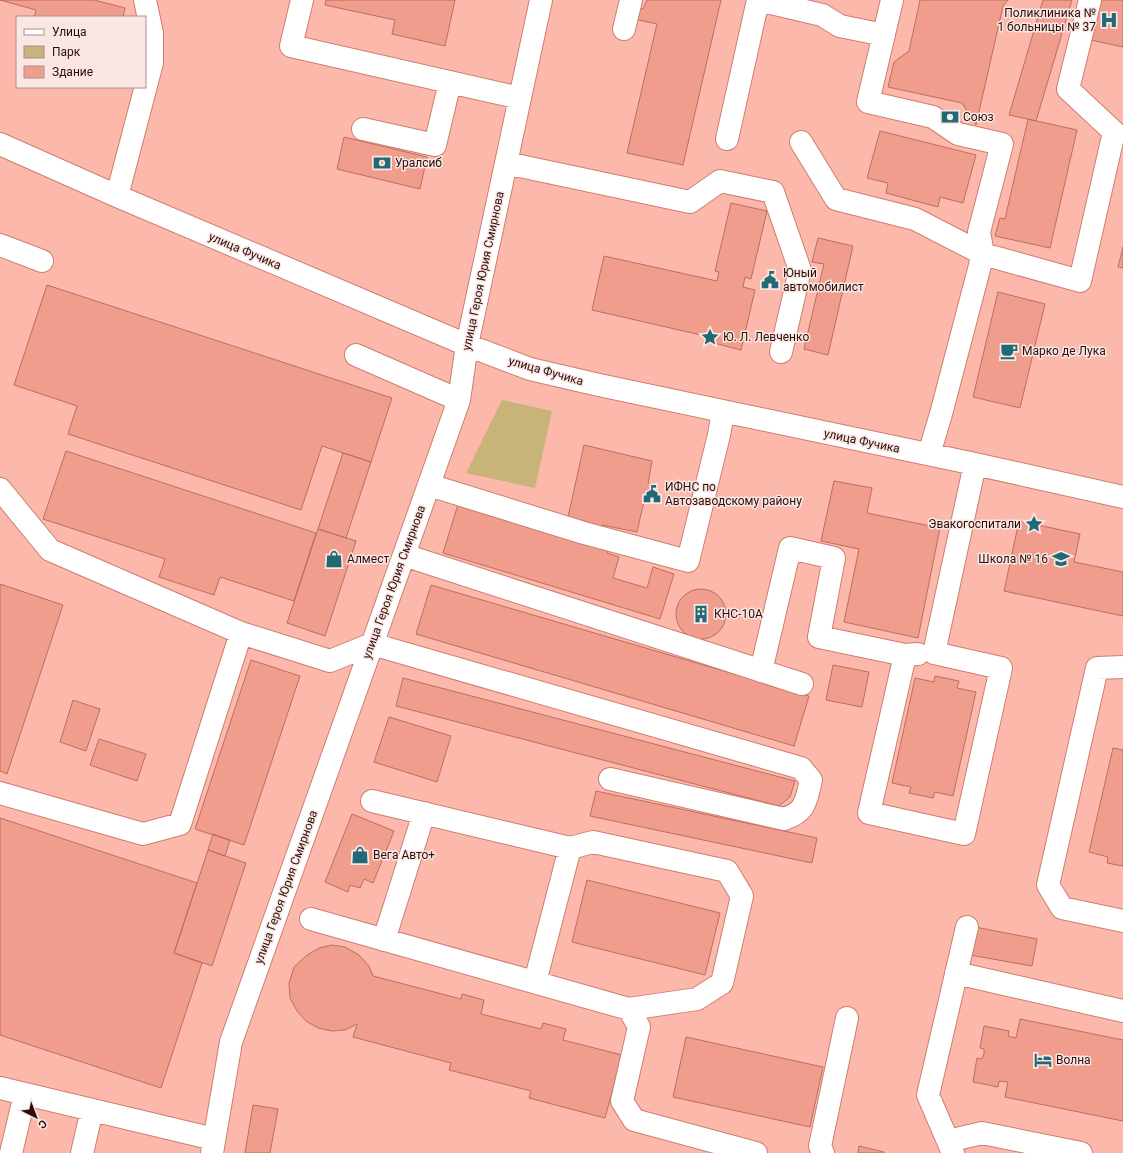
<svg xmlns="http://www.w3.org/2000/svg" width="1123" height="1153" font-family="Roboto,sans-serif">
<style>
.green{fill:#c8b379}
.building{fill:#f09d8d;stroke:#bc6e5f}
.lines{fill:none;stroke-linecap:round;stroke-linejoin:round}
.minor-casing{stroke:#ce7e6f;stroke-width:24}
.minor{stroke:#fff;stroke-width:22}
.labels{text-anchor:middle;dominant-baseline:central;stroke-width:3;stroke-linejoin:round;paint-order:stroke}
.poi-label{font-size:12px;fill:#2c0e09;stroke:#fae7e4;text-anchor:start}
.street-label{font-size:12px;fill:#2c0e09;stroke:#fae7e4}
</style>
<rect width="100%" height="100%" fill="#fcb8ab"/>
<!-- green -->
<path class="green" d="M502,400l50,11 -17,77 -69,-15z"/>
<!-- building -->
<path class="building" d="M0,0h94l31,8 -2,9h-89l2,-7z
M326,0h129l-10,46 -53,-12 3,-14 -70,-15z
M647,0h74l-38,165 -56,-12 30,-129 -23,-5 3,-12 6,2z
M920,0h88l-5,6 -27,119 -14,-22 -74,-16 6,-25 15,-11z
M1043,0h29l-36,121 -27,-6z
M1100,0h23v47l-32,-7z
M1028,119l49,11 -27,118 -55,-12 5,-18 5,1z
M880,131l96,24 -13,48 -23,-6 -2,10 -52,-14 2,-10 -21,-5z
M344,137l83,20 -7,32 -83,-20z
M731,203l36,8 -16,68 -6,-2 -2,10 12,3 -14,60 -27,-7 1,-5h-1l-122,-28 12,-54 113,25 2,-9 -4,-1z
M818,238l35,8 -25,109 -24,-6 20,-85 -12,-2z
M1123,247v21l-5,-1z
M47,285l345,113 -21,64 -49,-16 -21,64 -233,-76 9,-28 -63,-21z
M998,292l47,12 -25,104 -47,-11z
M584,445l68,16 -4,22 6,1 -3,14 -6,-1 -8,35 -35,-7 -2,6 -14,-3 2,-6 -20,-5z
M66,451l250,82 -22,68 -74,-24 -6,18 -55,-18 6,-18 -122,-40z
M343,453l28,9 -25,76 -28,-9z
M834,481l38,7 -5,25 73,15 -22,110 -74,-16 15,-73 -38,-8z
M459,501l150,46 -2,6 12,4 -6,21 34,10 6,-21 21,7 -14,45 -217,-66z
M1019,521l61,13 -6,28 49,10v44l-119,-25z
M318,529l38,12 -31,95 -38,-13z
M0,584l63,21 -56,169 -7,-3z
M431,585l378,111 -15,50 -378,-112z
M676 614a25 25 0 1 1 50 0a25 25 0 1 1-50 0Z
M251,660l49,16 -56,169 -49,-16z
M833,665l36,7 -7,35 -36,-7z
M935,676l24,5 -2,7 19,4 -23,104 -18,-4 -2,6 -24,-5 2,-6 -19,-4 23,-105 19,4z
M403,678l392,103 -5,16 -11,9 -383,-100z
M73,700l27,9 -14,42 -26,-9z
M389,717l62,19 -14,46 -63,-20z
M99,739l47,15 -9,27 -47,-16z
M1113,748l10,2v116l-16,-3 1,-6 -19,-5z
M596,791l221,47 -5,25 -222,-47z
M352,814l42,17 -21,52 -9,-4 -4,9 -10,-3 -2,7 -23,-10z
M0,818l197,65 -23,70 28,10 -41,125 -161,-53z
M213,834l17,6 -5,16 -17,-6z
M208,850l38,13 -34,103 -38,-13z
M587,880l133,33 -15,62 -133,-33z
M975,927l62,12 -5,27 -62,-11z
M332,945l13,2 14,8 10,11 4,10 88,23 1,-5 22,6 -3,14 60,15 2,-6 23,6 -3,11 59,15 -17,63 -76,-20 2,-7 -82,-21 2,-7 -98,-26 4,-13 -12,6 -13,1 -14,-3 -12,-7 -9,-10 -7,-13 -1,-15 5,-16 13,-12 12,-7z
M1020,1019l103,21v81l-118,-24 3,-15 -9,-1 -1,6 -25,-5 4,-24 5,1 2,-5v-5l-4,-1 4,-22 25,5 -1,5 8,2z
M686,1037l137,30 -13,60 -137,-30z
M253,1105l25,4 -8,44h-25z
M859,1146l25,6v1h-26z"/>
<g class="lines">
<!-- minor casing -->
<g class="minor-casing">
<path id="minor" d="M302,0l-11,46 229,52
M758,0l64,15 18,11 44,9
M892,0l-24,102 65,15 25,17 44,10 -23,88 4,22 -42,160 -12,40
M624,29l7,-29
M363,129l72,16 15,-63
M727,139l31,-139
M801,142l35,57 79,20 68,35 97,27 34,-149 -46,-43 22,-89
M0,144l117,52 350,149 63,24 69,16 376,79 148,33
M506,163l184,39 30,-21 53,11 27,78 -19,82
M117,196l35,-133v-30l-7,-33
M0,245l42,16
M356,355l103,45
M429,485l155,48 104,28 31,-126 4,-23
M0,489l50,61 191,83 89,28 42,-17 429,124 10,12c-5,21 -5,32 -27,39l-174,-40
M404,555l398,129
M905,655l-36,158 95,21 37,-166 -67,-15 41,-189
M1123,667l-26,1 -49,217 14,23 61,13
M761,671l29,-123 44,10 -15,79 86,18 13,-1
M0,793l143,41 37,-10 61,-191
M372,801l198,47
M311,919l318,90 10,18 -17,74 12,19 122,33
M384,940l40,-127
M956,973l167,38
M535,982l35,-134 23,-6 134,29 15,25 -20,87 -25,16 -68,10
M0,1088l214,51
M948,1141l34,-8 99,20
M11,1153l14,-59
M82,1153l10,-43
M212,1153l19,-111 228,-642 8,-55 74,-345
M823,1153l-3,-7 27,-128
M953,1153l-25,-58 39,-168"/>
</g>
<!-- minor -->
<use href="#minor" class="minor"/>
</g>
<!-- icons -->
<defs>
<g id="hospital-bare" transform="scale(1.38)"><path d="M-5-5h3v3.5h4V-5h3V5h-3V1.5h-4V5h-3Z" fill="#206975" stroke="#fae7e4" stroke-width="2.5" paint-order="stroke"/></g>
<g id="bank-bare" transform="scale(1.38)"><path d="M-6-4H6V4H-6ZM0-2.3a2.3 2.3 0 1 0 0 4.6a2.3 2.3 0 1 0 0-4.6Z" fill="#206975" stroke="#fae7e4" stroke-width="2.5" paint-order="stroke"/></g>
<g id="civic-bare" transform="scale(1.38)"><path d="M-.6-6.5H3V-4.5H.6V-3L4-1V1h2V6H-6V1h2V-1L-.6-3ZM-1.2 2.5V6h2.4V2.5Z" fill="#206975" stroke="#fae7e4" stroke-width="2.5" paint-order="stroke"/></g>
<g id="sight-bare" transform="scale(1.38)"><path d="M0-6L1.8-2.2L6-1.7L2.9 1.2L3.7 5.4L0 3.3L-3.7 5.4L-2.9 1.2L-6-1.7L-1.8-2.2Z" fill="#206975" stroke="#fae7e4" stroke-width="2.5" paint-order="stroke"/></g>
<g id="cafe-bare" transform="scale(1.38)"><path d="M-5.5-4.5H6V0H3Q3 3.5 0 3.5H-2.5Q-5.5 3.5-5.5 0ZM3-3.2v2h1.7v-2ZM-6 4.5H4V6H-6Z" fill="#206975" stroke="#fae7e4" stroke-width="2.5" paint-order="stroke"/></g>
<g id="shop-bare" transform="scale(1.38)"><path d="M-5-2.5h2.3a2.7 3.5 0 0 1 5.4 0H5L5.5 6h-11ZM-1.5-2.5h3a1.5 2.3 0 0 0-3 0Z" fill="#206975" stroke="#fae7e4" stroke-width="2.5" paint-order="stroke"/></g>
<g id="school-bare" transform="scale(1.38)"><path d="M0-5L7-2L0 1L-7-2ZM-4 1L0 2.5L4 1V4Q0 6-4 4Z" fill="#206975" stroke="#fae7e4" stroke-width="2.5" paint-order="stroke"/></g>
<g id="building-bare" transform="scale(1.38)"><path d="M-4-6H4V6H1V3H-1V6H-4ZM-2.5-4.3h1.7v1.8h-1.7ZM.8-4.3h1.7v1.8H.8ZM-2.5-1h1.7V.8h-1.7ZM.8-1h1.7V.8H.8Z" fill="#206975" stroke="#fae7e4" stroke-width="2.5" paint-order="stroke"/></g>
<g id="hotel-bare" transform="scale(1.38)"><path d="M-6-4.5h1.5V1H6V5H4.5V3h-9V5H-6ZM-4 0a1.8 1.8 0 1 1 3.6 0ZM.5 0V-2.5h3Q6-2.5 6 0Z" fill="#206975" stroke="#fae7e4" stroke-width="2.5" paint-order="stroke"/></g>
</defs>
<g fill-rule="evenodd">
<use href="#hospital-bare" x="1109" y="20"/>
<use href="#bank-bare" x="950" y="117"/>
<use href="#bank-bare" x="382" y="163"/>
<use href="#civic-bare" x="770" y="280"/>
<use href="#sight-bare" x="710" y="337"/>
<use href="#cafe-bare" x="1009" y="351"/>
<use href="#civic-bare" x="652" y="494"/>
<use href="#sight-bare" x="1034" y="524"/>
<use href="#shop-bare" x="334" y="559"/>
<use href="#school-bare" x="1061" y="559"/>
<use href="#building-bare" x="701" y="614"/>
<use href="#shop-bare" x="360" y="855"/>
<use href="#hotel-bare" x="1043" y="1060"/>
</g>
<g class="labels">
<!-- poi labels -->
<g class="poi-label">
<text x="1096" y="13" text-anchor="end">Поликлиника №<tspan x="1096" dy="14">1 больницы № 37</tspan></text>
<text x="963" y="117">Союз</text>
<text x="395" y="163">Уралсиб</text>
<text x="783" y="273">Юный<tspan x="783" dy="14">автомобилист</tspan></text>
<text x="723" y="337">Ю. Л. Левченко</text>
<text x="1022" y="351">Марко де Лука</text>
<text x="665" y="487">ИФНС по<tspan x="665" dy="14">Автозаводскому району</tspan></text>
<text x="1021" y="524" text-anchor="end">Эвакогоспитали</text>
<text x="347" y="559">Алмест</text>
<text x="1048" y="559" text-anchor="end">Школа № 16</text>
<text x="714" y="614">КНС-10А</text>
<text x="373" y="855">Вега Авто+</text>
<text x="1056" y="1060">Волна</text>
</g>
<!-- street labels -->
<g class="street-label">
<text transform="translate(245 251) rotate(23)">улица Фучика</text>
<text transform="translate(483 271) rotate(-78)">улица Героя Юрия Смирнова</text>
<text transform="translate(546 371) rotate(16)">улица Фучика</text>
<text transform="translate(862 441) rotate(12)">улица Фучика</text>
<text transform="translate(394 582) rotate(-70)">улица Героя Юрия Смирнова</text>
<text transform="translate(286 887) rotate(-70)">улица Героя Юрия Смирнова</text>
</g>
</g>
<!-- legend -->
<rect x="16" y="16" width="130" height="72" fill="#fae7e4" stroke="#a8908c"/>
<rect x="24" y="29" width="20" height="6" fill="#ffffff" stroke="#a8908c"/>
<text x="52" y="36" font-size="12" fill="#2c0e09">Улица</text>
<rect x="24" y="46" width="20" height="12" fill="#c8b379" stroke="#a8908c"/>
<text x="52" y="56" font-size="12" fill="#2c0e09">Парк</text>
<rect x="24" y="66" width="20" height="12" fill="#f09d8d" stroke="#a8908c"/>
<text x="52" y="76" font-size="12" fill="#2c0e09">Здание</text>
<!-- north arrow -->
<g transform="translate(36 1117) rotate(138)" stroke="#fae7e4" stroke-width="3" paint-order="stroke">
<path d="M0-3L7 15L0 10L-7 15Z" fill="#2c0e09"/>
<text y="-6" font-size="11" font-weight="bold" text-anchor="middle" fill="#2c0e09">С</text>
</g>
</svg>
